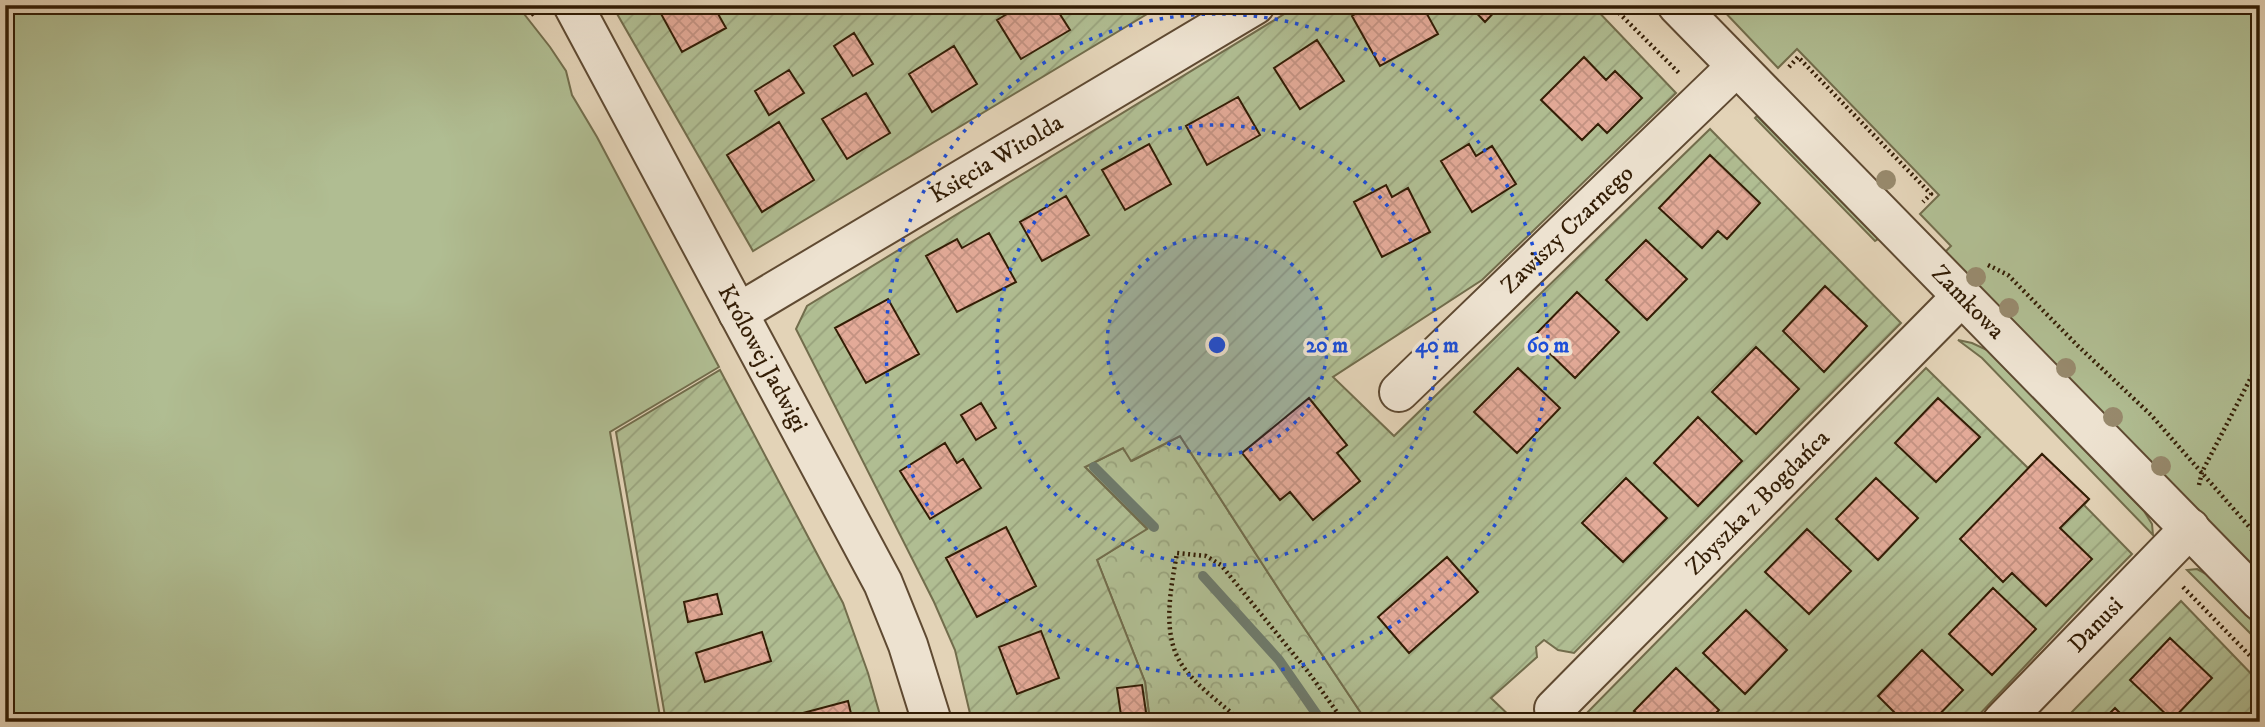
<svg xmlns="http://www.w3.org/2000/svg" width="2265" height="727" font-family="'IM FELL DW Pica',serif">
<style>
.grass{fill:#b0bd92;stroke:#726d4c;stroke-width:2}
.park{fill:url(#park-crowns);stroke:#726d4c;stroke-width:2}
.garden{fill:url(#garden-furrows);stroke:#726d4c;stroke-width:2}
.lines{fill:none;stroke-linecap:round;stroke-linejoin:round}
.stream{stroke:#6e7a6b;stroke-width:10}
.building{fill:url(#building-cross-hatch);stroke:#331d05;stroke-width:2}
.minor-casing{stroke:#5f4a32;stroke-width:42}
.path{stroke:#331d05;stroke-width:4.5;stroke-dasharray:2 3.5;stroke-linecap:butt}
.minor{stroke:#ede2d0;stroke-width:38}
.tree{fill:#97896c}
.ring{fill:none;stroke:#1d4ed8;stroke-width:3.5;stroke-dasharray:3.5 7}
.labels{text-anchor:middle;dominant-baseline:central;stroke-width:7;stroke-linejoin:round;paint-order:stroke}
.street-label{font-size:24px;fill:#331d05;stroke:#ede2d0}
.centre{fill:#1d4ed8;stroke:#ede2d0;stroke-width:3.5}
.ring-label{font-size:21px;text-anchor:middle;font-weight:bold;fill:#1d4ed8;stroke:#ede2d0;stroke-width:7;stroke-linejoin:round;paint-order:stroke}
</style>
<defs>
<pattern id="park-crowns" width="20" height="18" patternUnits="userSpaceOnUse" patternTransform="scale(1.75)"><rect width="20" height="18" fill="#b0bd92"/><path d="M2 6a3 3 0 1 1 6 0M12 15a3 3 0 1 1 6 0" fill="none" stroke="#98a27c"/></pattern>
<pattern id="garden-furrows" width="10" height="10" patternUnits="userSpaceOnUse" patternTransform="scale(1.75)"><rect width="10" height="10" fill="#b0bd92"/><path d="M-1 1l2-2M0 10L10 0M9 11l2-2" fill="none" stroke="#98a27c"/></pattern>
<pattern id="building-cross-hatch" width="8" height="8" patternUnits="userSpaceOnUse" patternTransform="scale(1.75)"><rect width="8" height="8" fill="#e3aa98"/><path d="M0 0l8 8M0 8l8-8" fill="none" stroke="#c39282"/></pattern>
</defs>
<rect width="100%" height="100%" fill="#e3d3b7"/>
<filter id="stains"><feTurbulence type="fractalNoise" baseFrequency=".00286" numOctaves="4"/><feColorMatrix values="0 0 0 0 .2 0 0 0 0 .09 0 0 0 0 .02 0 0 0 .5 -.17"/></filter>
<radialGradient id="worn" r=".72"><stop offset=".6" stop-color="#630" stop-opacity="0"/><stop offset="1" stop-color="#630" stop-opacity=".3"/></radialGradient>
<!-- grass -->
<path class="grass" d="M5,5h512l33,42 16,24 6,24 25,42 122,230 -109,65 51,290h-656z
M1718,5h542v570l-315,-323 6,-6 -31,-32 19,-19 -142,-146 -19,19z
M1757,116l121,123 -3,2 -120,-123z
M1958,340l14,3 15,7 157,161 8,13 1,11 -171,-177z
M2197,569l11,6 52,54v14l-73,-73z"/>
<!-- park -->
<path class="park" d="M1180,436l105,163 82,123h-217l-5,-40 -48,-122 50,-32 -62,-61 38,-19 9,13z"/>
<!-- garden -->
<path class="garden" d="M627,5h535l-409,246 -137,-239z
M1299,5h293l84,88 -194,187 -149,97 61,59 316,-307 191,194 -327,330 -16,-3 -14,-10 -8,7 1,10 -46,41 25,24h-149l-82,-123 -105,-163 -49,25 -8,-13 -38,19 62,62 -50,31 48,122 5,40h-178l-17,-72 -21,-48 -138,-273 11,-23z
M1926,368l102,100 14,-14 47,45 -5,6 48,49c-55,55 -106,112 -160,168h-394z
M720,370l123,233 25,70 14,49h-216l-50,-290z
M2181,601l79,82v39h-198z"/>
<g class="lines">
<!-- stream -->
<path class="stream" d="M1094,467l60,60
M1203,576l76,84 43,62"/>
</g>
<!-- building -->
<path class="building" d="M673,5h40l13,23 -44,24 -22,-40z
M1022,5h32l16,25 -49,29 -24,-39z
M1371,5h51l16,29 -58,32 -28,-50z
M1469,5h32l-16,17z
M854,33l19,31 -20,12 -19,-30z
M1317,40l27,41 -44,28 -26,-41z
M954,46l23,38 -45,28 -23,-38z
M1584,57l22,23 9,-9 27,27 -35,35 -9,-9 -16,16 -41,-40z
M789,70l15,23 -35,22 -14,-24z
M866,93l24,40 -43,26 -25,-40z
M1238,97l22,38 -53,30 -21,-39z
M779,122l35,58 -52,32 -35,-57z
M1149,144l22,40 -46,26 -23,-40z
M1469,144l7,12 16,-10 24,38 -44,28 -31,-51z
M1710,155l50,48 -33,36 -9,-8 -16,17 -43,-40z
M1386,185l6,12 16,-9 22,44 -48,25 -28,-55z
M1066,196l23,39 -47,26 -22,-39z
M989,233l27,49 -59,30 -31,-56 31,-17 5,9z
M1646,240l41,39 -40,41 -41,-40z
M1825,286l42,40 -43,46 -41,-41z
M1577,292l42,40 -44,46 -42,-41z
M888,299l31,55 -53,29 -31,-55z
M1756,347l43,42 -43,45 -44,-42z
M1518,368l42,40 -43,45 -43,-41z
M1309,398l38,47 -10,8 23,28 -47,39 -23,-28 -10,8 -38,-47z
M1938,398l42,39 -44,45 -41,-39z
M981,403l15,25 -20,12 -15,-25z
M1698,417l44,44 -44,45 -44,-43z
M945,443l12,20 6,-4 18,29 -51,31 -30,-48z
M2042,454l47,45 -29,29 32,31 -46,47 -34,-33 -9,9 -43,-43z
M1626,478l41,40 -44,44 -41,-39z
M1876,478l42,40 -40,42 -42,-41z
M1006,527l30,59 -59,31 -31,-59z
M1807,529l44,42 -42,43 -44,-42z
M1447,557l31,35 -69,61 -31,-36z
M1993,588l43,41 -44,46 -43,-41z
M717,594l5,20 -34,8 -4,-20z
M1746,610l41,40 -42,44 -42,-41z
M1041,631l18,47 -42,16 -18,-47z
M762,632l9,29 -66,21 -9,-29z
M2170,638l42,40 -40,42 -42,-40z
M1922,650l41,40 -31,32h-28l-26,-26z
M1676,668l43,42 -12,12h-62l-11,-11z
M1142,685l5,34 -25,3 -5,-34z
M848,701l5,21h-48l-2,-9z
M2115,708l14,14h-28z"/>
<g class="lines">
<!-- minor casing -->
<g class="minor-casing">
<g id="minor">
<path id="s1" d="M573,5l310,578 25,62 24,77"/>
<path id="s2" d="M1677,5l583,596"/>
<path id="s3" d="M738,313l517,-308"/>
<path id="s4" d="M1399,392l337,-325"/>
<path id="s5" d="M1554,709l407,-412"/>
<path id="s6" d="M2002,722l188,-194"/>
</g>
</g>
<!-- path -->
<path class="path" d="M526,5l10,13
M1611,5l68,68
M1789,67l9,-10 133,137 -8,8
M1988,265l20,10 70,71 73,69 109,124
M2199,485l3,-13 58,-112
M2183,587l77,79
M1242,722c-20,-18 -45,-35 -60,-57 -21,-31 -11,-77 -5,-112l29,3 15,9 88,108 35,49"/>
<!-- minor -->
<use href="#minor" class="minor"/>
</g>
<!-- trees -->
<g class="tree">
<circle cx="1886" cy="180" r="10"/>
<circle cx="1976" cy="277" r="10"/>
<circle cx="2009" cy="308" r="10"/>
<circle cx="2066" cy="368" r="10"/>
<circle cx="2113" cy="417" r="10"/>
<circle cx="2161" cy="466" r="10"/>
</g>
<!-- distance rings -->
<circle cx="1217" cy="345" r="110" fill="#1d4ed8" fill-opacity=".12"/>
<g class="ring">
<circle cx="1217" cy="345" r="110"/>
<circle cx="1217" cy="345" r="220"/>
<circle cx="1217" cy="345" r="331"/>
</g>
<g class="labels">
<!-- street labels -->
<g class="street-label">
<text stroke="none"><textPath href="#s3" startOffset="301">Księcia Witolda</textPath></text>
<text stroke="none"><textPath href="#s4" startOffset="234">Zawiszy Czarnego</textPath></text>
<text stroke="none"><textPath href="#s2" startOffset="416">Zamkowa</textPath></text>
<text stroke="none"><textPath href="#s1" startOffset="401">Królowej Jadwigi</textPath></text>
<text stroke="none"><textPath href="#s5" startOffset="290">Zbyszka z Bogdańca</textPath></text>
<text stroke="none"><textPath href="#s6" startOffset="135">Danusi</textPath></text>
</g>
</g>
<circle cx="1217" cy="345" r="10" class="centre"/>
<g class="ring-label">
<text x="1327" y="352">20 m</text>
<text x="1437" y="352">40 m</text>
<text x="1548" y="352">60 m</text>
</g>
<!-- margin -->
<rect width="2265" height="727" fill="none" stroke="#e3d3b7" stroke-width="28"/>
<rect x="7" y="7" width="2251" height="713" fill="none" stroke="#331d05" stroke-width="3.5"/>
<rect x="14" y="14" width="2237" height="699" fill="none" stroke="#331d05" stroke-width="2"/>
<rect width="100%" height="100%" filter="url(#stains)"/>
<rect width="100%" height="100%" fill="url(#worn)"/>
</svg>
